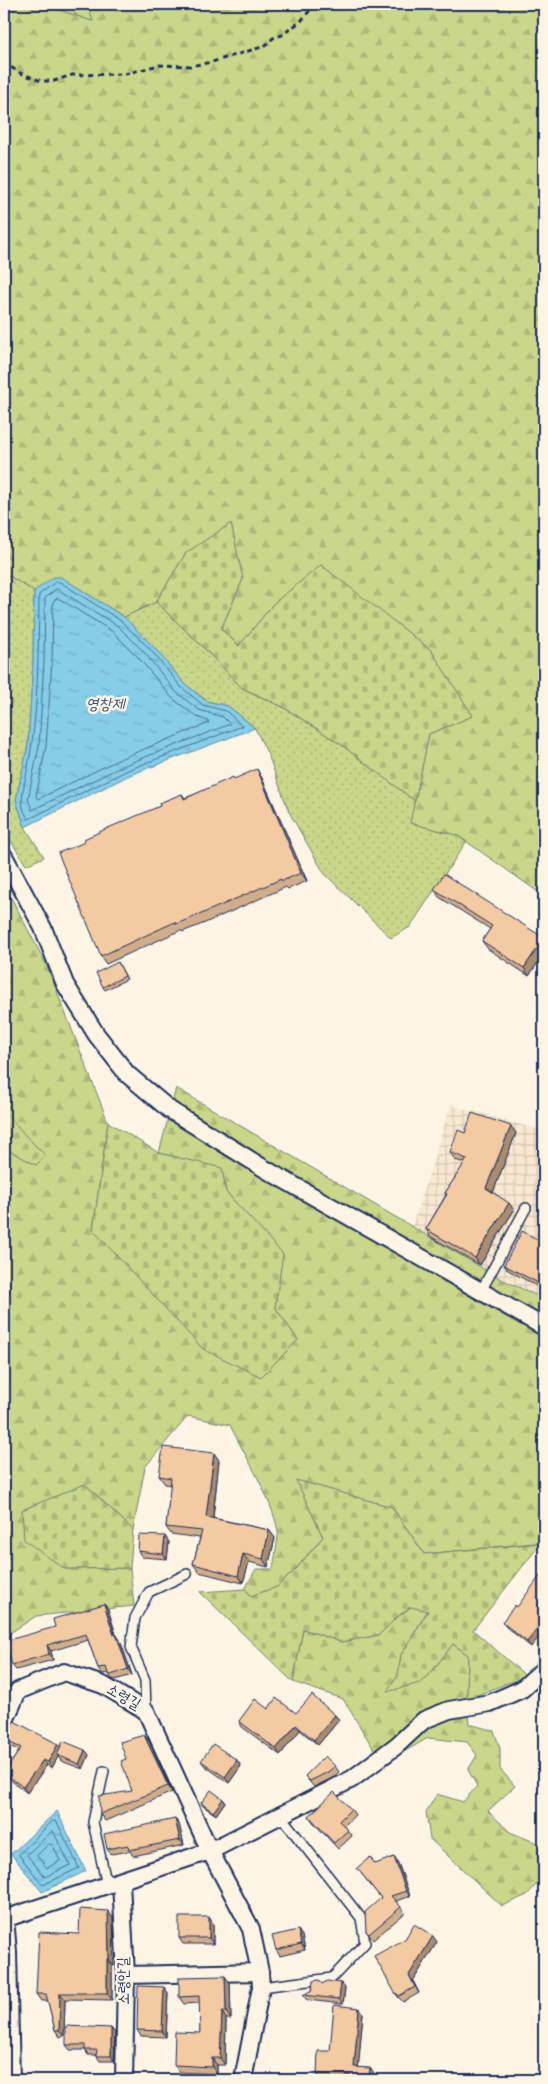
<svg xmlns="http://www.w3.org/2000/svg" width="548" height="2084" font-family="Dekko,'Poor Story',sans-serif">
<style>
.industrial{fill:url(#industrial-grid)}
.grass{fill:url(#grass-dots);stroke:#728274}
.forest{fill:url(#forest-firs);stroke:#728274}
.cemetery{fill:url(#cemetery-stones);stroke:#728274}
.water{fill:url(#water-ripples);stroke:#5b8eb0}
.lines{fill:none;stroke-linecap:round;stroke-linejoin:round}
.shore{stroke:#466e95;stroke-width:1}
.service-casing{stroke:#1b2f5e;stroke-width:12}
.minor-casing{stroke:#1b2f5e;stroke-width:20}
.path{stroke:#1b2f5e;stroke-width:3;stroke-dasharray:5 4;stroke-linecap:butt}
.service{stroke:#fcf5e5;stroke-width:9}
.minor{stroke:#fcf5e5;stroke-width:16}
.wall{fill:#d1ae8b;stroke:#1b2f5e}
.shaded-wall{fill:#aa8d71;stroke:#1b2f5e}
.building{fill:#f3caa2;stroke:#1b2f5e}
.labels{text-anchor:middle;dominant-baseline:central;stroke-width:5;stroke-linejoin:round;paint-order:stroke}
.street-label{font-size:15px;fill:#1b2f5e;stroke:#fcf5e5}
.water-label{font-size:16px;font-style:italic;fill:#365680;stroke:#fcf5e5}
</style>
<defs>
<pattern id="industrial-grid" width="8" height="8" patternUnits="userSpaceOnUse" patternTransform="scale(1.25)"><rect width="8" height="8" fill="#f9e8d1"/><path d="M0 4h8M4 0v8" fill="none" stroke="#d5c7b6"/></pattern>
<pattern id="grass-dots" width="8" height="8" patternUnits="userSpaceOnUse" patternTransform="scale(1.25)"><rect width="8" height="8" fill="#cad689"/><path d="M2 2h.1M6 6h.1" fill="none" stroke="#adb879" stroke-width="1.8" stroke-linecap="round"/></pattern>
<pattern id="forest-firs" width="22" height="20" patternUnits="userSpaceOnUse" patternTransform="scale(1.25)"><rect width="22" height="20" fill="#cad689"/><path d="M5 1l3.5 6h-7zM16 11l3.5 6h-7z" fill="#adb879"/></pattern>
<pattern id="cemetery-stones" width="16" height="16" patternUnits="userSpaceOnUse" patternTransform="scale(1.25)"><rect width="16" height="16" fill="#cad689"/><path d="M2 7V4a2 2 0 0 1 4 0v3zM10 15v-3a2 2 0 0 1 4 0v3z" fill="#adb879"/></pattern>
<pattern id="water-ripples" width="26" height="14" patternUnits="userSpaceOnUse" patternTransform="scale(1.25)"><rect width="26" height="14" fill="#86cde7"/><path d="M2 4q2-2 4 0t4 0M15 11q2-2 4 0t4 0" fill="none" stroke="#73b0c9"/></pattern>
</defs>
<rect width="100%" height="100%" fill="#fcf5e5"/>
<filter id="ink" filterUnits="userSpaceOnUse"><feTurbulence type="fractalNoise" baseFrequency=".02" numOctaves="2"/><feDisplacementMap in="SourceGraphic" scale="10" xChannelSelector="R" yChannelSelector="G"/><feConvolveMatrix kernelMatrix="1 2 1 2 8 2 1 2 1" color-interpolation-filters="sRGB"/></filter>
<g filter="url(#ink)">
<!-- industrial -->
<path class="industrial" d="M451,1105l93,26v168l-43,-20 -89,-53z"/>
<!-- grass -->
<path class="grass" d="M4,573l30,18 -1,70 -5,84 -12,55 9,27 19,30 -18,8 -22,-35z
M156,602l47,45 39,41 41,19 56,36 76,58 -4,22 46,12 9,7 -56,85 -19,11 -67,-65 -35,-61 -20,-55 -14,-29 -27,-22 -21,-5 -22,-17 -33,-39 -28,-28z"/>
<!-- forest -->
<path class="forest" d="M4,4h38l50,17 -5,-17h451l6,30v862l-87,-61 -47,-12 19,-89 43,-18 -41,-66 -38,-29 -119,-18 -34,43 -19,-17 22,-50 -57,-26 -30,49 -32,15 -63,-40 -27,14 -30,-18z
M4,884l43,82 61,156 -15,108 205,110 -23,-33 7,-53 -56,-62 -4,-23 -63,-16 17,-65 325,191 43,20v243l-120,12 -32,-47 -95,-26 26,56 -27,32 -19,18 -26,9 -6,-7 11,-20h17c1,-8 6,-34 5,-38 -7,-35 -32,-73 -48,-106l-42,-9 -43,51 -12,63 -48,-46 -20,85 65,-1 4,38 -98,10 -32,21z
M411,1607l17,3 -27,45 -3,20 35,-5 20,-26 15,11 -1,44 3,25 24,7 6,17v21l15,17 -27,25 22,21 34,14v30l-17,19 -25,11 -72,-67 -4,-27 11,-18 26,8 14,-16 -9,-16 9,-15 -10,-13 -39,-4 -45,26 -40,-65 -50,-17 10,-53 38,13 38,-7 16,-16z"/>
<!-- cemetery -->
<path class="cemetery" d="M42,4h45l6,17h-1z
M231,523l12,56 -22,50 18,17 35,-43 47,-38 110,85 42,66 -44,18 -14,67 -76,-58 -56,-36 -41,-19 -39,-41 -47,-45 30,-49z
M4,1114l4,1 16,19 22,22 -10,9 -32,-17z
M108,1122l51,31 63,15 4,24 57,62 -8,53 23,33 -37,37 -58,-28 -110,-119z
M296,1480l96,27 32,47 117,-11 -68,87 53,46 -59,23 1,-44 -15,-11 -20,26 -13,13 -33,9 11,-17 3,-20 27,-44 -18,-4 -15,12 -16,16 -38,7 -38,-13 -10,53 -93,-90 45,-3 6,7 26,-9 19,-18 27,-32z
M85,1484l48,46 -3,38 -65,1 -41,-29 -2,-30z"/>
<!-- water -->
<path class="water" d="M54,577h7l63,40 28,28 33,39 21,17 22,5 27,22 -125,47 -105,52 -9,-27 12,-55 5,-84 1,-70z
M57,1811l29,60 -44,21 -31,-38z"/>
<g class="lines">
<!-- shore -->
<path class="shore" d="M56,582h4l61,39 28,27 32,39 22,18 23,6 16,15 -114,44 -99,49c-12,-13 -5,-32 -2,-47 12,-58 11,-119 12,-177z
M57,589l61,37 26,26 32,40 23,18 24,7 7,7 -105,41 -93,45 -4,-11 11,-53 5,-85 1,-63z
M58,598l55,34 25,25 34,41 25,19 11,4 1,2 -87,35 -84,41 -2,-2 10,-51 6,-85 1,-59z
M53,1821l4,1 22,46 -36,17 -24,-30z
M53,1831l17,34 -25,12 -18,-22z
M49,1844l4,1 7,16 -13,7 -10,-12z"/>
<!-- service casing -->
<g class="service-casing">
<path id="service" d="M481,1291l45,-83
M4,1688l11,10
M146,1711l-1,-31 -14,-33 4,-29 14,-26 38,-18
M104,1771l-11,51 14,64
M261,1987l71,-9 33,-35 -4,-25 -81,-103"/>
</g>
<!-- minor casing -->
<g class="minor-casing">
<path id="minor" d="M4,856l39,72 22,56 31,50 31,40 43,36 95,59 279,158
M4,1723l14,-32 46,-19 39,13 43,26 64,140 41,78 9,43 1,15 -18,93
M121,1882l5,93 -2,105
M4,1919l206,-68 142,-72 44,-33 28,-26 25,-10 41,-7 32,-14 22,-20
M5,1919l3,33 3,128
M126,1975l134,-3"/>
</g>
<!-- path -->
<path class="path" d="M4,62l14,10 23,9h13l18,-6 53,-1 34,-9 31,1 22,-4 53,-16 8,-8 9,-3 19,-14 14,-17"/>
<!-- service -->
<use href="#service" class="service"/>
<!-- minor -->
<use href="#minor" class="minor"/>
</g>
<!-- wall -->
<path class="wall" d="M262,778l45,103 -19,8 -2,-2 -81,36 -23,9 -1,-2 -75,34 -5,-8 -16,-114 75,-36 22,-12 3,4 49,-19z
M434,889l110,49v15l-15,23 -41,-27 -6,-8 8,-12 -51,-32z
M118,962l9,17 -22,11 -2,-3z
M465,1133h51l-23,59 21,18 -34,55 -49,-28 -5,-8 20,-34 -1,-2 20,-30 -10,-3 -5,-8z
M544,1243v47l-36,-20 -4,-5z
M219,1460l-6,58 56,12 6,8 -7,29 -19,-5 -6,21 -44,-11 -6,-8 7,-26 -29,-4 -5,-7 5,-42 -6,-1 -6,-8z
M169,1542l-2,17 -25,-2 -4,-6z
M104,1604l4,5 8,25 4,6 12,35 -17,5 -3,-1 -4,-6 -6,1 -4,-6 -10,-28 -37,11 2,9 -37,10 -4,-5 43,-38z
M517,1607l14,40 -25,-20 -4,-5z
M268,1709l28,4 39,2 4,5 -21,25 -18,-15 -20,25 -38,-28 -3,-6z
M144,1735l5,6 23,51 -67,29 -5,-7 32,-23 -6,-32z
M4,1740l56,8 25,2 4,5 -6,14 -22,-8 -3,-5 -6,12 -5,-3 -20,28 -19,-15 -4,-5 15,-22 -11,-6z
M201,1761l40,5 -12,17 -24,-17z
M335,1766l4,6 -7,6 -18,9 -9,-11z
M223,1799l2,3 -9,13 -13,-9 -2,-3z
M351,1809l4,6 -11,11 8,10 -14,13 -25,-27 -4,-6z
M175,1819l4,5 5,21 -51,11 -3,-5 -19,3 -4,-5z
M398,1863l12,33 -14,5 9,12 -32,27 -7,-9 15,-33 -24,-30 18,-4z
M108,1911l5,7 1,48h-2v34l-47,-1 -1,37 -4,1 -5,-7 -7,-29h-7l-5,-7 43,-60z
M213,1923v21h-30l-4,-6z
M298,1930l4,6 3,14 -25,6 -4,-6z
M437,1942l-24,39 6,12 -16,9 -5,-5 -4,-6z
M230,1983l1,36h-5l-1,46h-8v9l-38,-2 -5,-7 26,-32v-30l-16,1 -5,-7z
M164,1987l4,6 -2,44 -25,-1 -4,-6z
M345,1988l-2,16 -36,-4 -4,-5z
M363,2013l-5,54 16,6 -24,7 -29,-1 -4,-5 13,-23z
M111,2028l4,5 -1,28h-14l-4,-6h-8l-3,-5h-15l-4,-5z"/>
<!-- shaded-wall -->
<path class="shaded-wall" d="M257,769l5,9 45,103 -6,-8z
M544,938v15l-15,23 -5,-8z
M511,1126l5,7 -24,62 -6,-7z
M509,1203l5,7 -34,55 -5,-7z
M214,1453l5,7 -7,65 -6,-8z
M269,1530l6,8 -7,29 -5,-8z
M165,1536l4,6 -2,17 -4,-5z
M243,1554l6,8 -6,21 -5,-7z
M104,1604l4,5 9,32 -3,-6z
M544,1620v11l-13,16 -4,-5z
M116,1634l4,6 12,35 -4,-6z
M47,1645l4,6 2,9 -4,-6z
M335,1715l4,5 -21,25 -4,-5z
M296,1725l4,5 -20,25 -4,-6z
M144,1735l5,6 23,51 -4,-6z
M58,1744l4,5 -10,19 -4,-6z
M85,1750l4,5 -6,14 -4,-5z
M43,1760l4,5 -20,28 -4,-6z
M237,1760l4,6 -12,17 -4,-6z
M223,1799l2,3 -9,13 -3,-3z
M175,1819l4,5 5,21 -4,-5z
M394,1857l4,6 12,33 -4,-5z
M108,1911l5,7 1,48 -5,-7z
M209,1917l4,6v21l-4,-6z
M298,1930l4,6 3,14 -4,-6z
M433,1936l4,6 -24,39 6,12 -10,-18z
M107,1959l5,7v34l-5,-7z
M225,1976l5,7 1,36 -5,-7z
M341,1983l4,5 -2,16 -4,-5z
M164,1987l4,6 -2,44 -4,-6z
M60,1993l5,6 -1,37 -5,-6z
M359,2008l4,5 -5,59 -4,-5z
M222,2012l4,7 -1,46 -5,-7z
M111,2028l4,5 -1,28 -3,-5z
M212,2058l5,7v9l-5,-7z
M370,2068l4,5 -1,7h-4z"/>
<!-- building -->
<path class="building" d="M257,769l44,104 -19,8 -1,-2 -82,36 -23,9 -1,-2 -74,34 -43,-103 27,-11 -1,-3 24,-11 52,-22 -1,-3 23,-9 2,5 49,-22 1,2z
M444,874l100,64 -20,30 -42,-27 10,-15 -58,-37z
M118,962l7,14 -22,11 -7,-14z
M472,1113l39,13 -25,62 23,15 -34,55 -49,-29 21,-35 -2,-1 22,-34 -17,-7 8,-22 7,3z
M522,1231l22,12v43l-40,-21z
M163,1447l51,6 -8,64 63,13 -6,29 -20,-5 -5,22 -45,-12 9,-33 -36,-4 5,-49 -12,-2z
M139,1535l26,1 -2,18 -25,-3z
M543,1572l1,1v47l-17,22 -25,-20 13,-17 2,2z
M104,1604l10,31 2,-1 12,35 -17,6 -3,-2 -2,-6 -8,1 -12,-34 -39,11 2,9 -37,11 -7,-24 50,-14 -2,-8z
M312,1695l23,20 -21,25 -18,-15 -20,24 -37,-28 16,-22 13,10 8,-11 20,15z
M14,1721l44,23 -10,18 -5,-2 -20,27 -19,-14 17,-25 -17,-8z
M144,1735l24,51 -68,28 -1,-18 33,-5 -11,-30 5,-2 -6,-17z
M63,1741l22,9 -6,14 -22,-9z
M213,1744l24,16 -12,17 -24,-16z
M325,1756l10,10 -7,6 -18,9 -5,-5z
M211,1790l12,9 -10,13 -12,-9z
M334,1792l17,17 -12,12 9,9 -14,13 -25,-27z
M175,1819l5,21 -51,10 -1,-5 -21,4 -3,-15z
M370,1857l5,7 19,-7 12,34 -15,5 10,11 -32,27 -3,-3 -1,-19 16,-14 -24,-30z
M80,1909l28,2 1,48h-2v34h-47l-1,37h-4l-9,-36h-10l3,-62 40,2z
M179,1917h30v21h-30z
M414,1924l19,12 -24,39 6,12 -16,9 -5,-5 -20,-35 31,-17z
M298,1930l3,14 -25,6 -4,-14z
M225,1976l1,36h-4l-2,46h-8v9l-38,-2 1,-33 25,1 -1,-37 -20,1v-20z
M319,1980l3,4 5,-3 14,2 -2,16 -36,-4 9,-5 1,-9z
M138,1986l26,1 -2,44 -25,-1z
M334,2005l25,3 -5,59 16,1 -1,12h-19v-5l-33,-1 1,-23h12z
M66,2026l45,2v28h-15l1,-6h-12v-5h-19z"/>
</g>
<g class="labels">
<!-- street labels -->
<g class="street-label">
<text transform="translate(123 1698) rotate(30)">소령길</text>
<text transform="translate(125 1981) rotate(-91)">소령안길</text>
</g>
<!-- water labels -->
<g class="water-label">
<text x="105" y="705">영창제</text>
</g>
</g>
<!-- margin -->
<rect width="548" height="2084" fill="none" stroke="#fcf5e5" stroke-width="20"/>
<rect x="10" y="10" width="528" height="2064" fill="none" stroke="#1b2f5e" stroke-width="2" filter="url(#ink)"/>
</svg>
